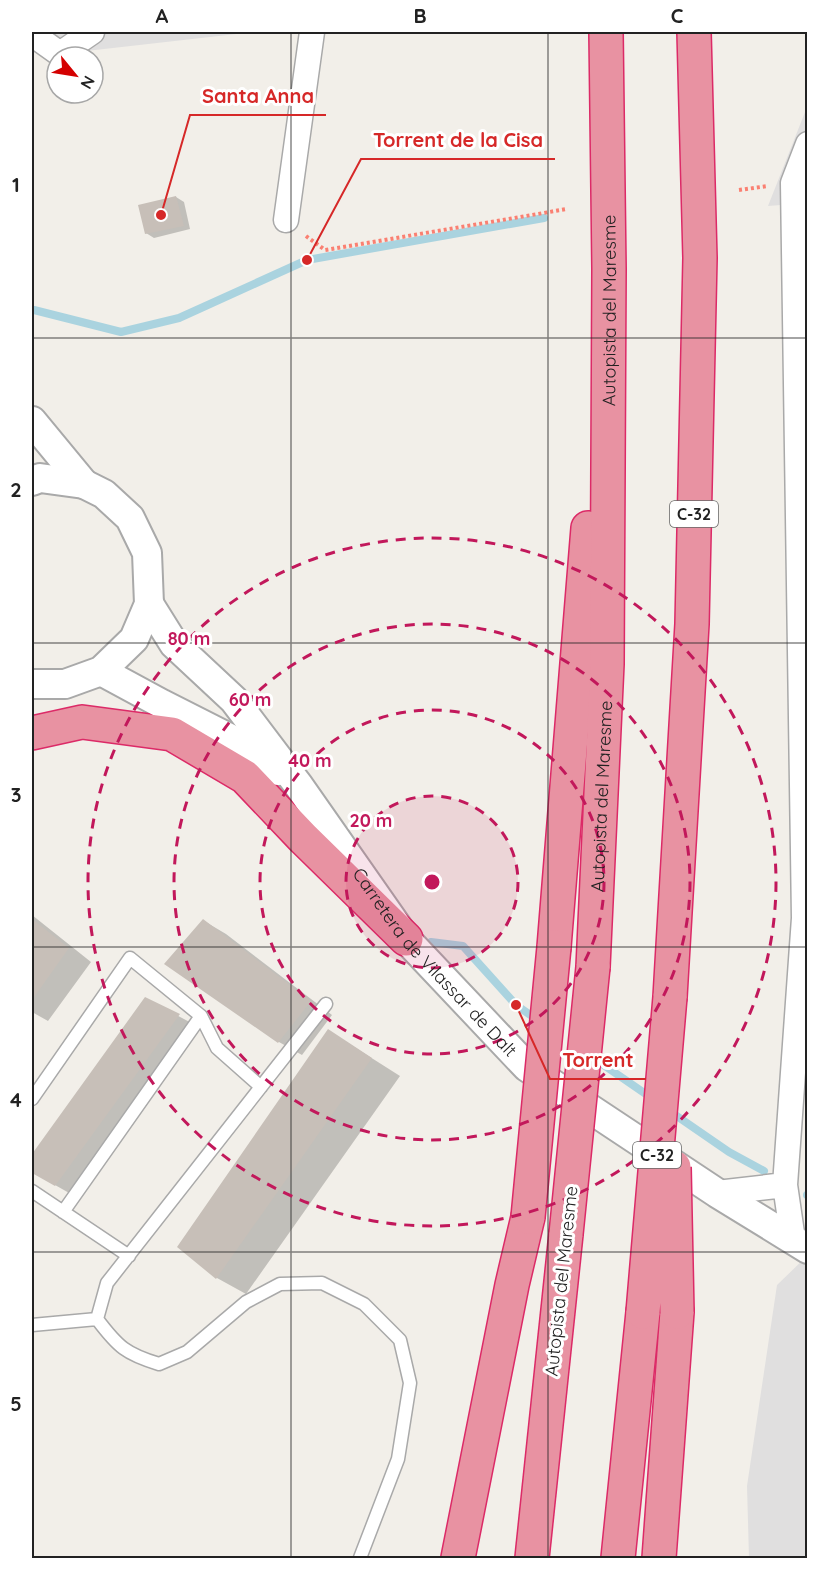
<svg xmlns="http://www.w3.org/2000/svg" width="839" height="1590" font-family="Quicksand,sans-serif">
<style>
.residential{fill:#e0dfdf}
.shadow{fill:#0003}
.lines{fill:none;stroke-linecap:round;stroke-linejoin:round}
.stream{stroke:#aad3df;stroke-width:8}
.building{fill:#c7bfb8}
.service-casing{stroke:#a9a9a9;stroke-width:15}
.minor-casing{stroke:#a9a9a9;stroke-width:27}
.tertiary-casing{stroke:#a9a9a9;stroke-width:32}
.motorway-casing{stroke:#dc2a67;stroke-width:36}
.path{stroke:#fa8072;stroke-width:4;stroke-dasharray:3 3;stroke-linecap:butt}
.service{stroke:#fff;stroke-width:12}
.minor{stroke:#fff;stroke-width:24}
.tertiary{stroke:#fff;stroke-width:28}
.motorway{stroke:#e892a2;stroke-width:33}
.motorway-bridge-casing{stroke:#dc2a67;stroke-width:36;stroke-linecap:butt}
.motorway-bridge{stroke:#e892a2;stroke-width:33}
.grid{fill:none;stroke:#222;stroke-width:1.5;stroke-opacity:0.55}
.ring{fill:none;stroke:#c2185b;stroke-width:3;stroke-dasharray:10 8}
.labels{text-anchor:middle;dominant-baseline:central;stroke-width:6;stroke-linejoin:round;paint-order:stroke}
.shield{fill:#fff;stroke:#646464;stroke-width:1.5}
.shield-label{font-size:16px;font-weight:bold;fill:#222}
.street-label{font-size:18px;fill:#222;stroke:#fff}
.centre{fill:#c2185b;stroke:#fff;stroke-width:3}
.ring-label{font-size:18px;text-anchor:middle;font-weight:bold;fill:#c2185b;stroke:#fff;stroke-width:6;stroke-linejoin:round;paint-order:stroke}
.leader{fill:none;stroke:#d62828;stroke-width:2}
.callout-dot{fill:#d62828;stroke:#fff;stroke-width:2}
.callout-label{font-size:20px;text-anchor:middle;font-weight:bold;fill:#d62828;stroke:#fff;stroke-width:6;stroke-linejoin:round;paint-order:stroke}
.neatline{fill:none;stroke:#222;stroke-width:2}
.grid-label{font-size:20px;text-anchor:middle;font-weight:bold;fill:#222}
</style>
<rect width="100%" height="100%" fill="#f2efe9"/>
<!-- residential -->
<path class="residential" d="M32,32h222l-194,22z
M807,107v96l-39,3z
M807,1256v302h-58l-2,-72 30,-201z"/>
<!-- shadow -->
<path class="shadow" d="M176,197l8,5 6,27 -36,9 -8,-5z
M32,915l59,47 -43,59 -16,-9z
M204,921l22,13 106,81 -30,40 -23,-13 -113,-79z
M146,999l55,29 -123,170 -46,-26v-16z
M329,1031l71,45 -154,218 -29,-16 -38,-31z"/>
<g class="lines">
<!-- stream -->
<path class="stream" d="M34,310l87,22 58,-14 128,-58 237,-42
M431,942l32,4 53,59 23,16
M592,1057l61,42
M668,1110l61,42 35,19
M807,1195h1"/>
</g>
<!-- building -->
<path class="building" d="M176,196l8,30 -39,8 -7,-29z
M32,919l37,29 -37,52z
M203,919l108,82 -33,42 -114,-79z
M145,997l35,17 -125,172 -23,-13v-19z
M328,1029l44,29 -156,221 -39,-32z"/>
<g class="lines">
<!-- service casing -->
<g class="service-casing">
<path id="service" d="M326,1004l-219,279 -10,36c21,28 29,35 62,45l28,-12 59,-50 34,-18 42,-1 42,21 36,36 10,43 -12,76 -38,99
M32,1099l98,-141 71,58 16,32 44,39
M32,1191l97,65
M63,1212l138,-196
M32,1325l65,-6"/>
</g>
<!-- minor casing -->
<g class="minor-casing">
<path id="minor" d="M32,34l28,20 32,-22
M286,220l26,-188
M785,1185l8,55
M717,1193l68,-8 19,-267 -11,-735 15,-39"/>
</g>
<!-- tertiary casing -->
<g class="tertiary-casing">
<g id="tertiary">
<path d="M32,421l52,63"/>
<path d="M32,481l8,-3 44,6 20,10 26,24 17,35 2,51 -15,35 -33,32 -36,13h-33"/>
<path id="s1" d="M149,604l25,40 60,56 65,86 107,153 121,128 190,126 91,56"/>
<path d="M101,671l61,33 73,37 43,30"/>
</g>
</g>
<!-- motorway casing -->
<g class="motorway-casing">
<g id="motorway">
<path d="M32,733l50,-11 90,12 73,43 59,62 102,100"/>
<path d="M554,947l34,-419"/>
<path id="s2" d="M593,967l14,-303 2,-395 -3,-237"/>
<path d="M670,997l22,-373 8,-366 -6,-226"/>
<path d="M458,1558l54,-273 16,-68"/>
<path d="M532,1558l34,-324"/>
<path d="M618,1558l25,-246"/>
<path d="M659,1558l18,-246"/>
</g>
</g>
<!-- path -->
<path class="path" d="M739,190l29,-4
M306,236l19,14 242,-41"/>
<!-- service -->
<use href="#service" class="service"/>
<!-- minor -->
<use href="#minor" class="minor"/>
<!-- tertiary -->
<use href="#tertiary" class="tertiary"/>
<!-- motorway -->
<use href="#motorway" class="motorway"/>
<!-- motorway-bridge casing -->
<g class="motorway-bridge-casing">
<path id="motorway-bridge" d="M674,1167l3,145
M528,1217l26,-270
M566,1234l27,-267
M643,1312l27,-315"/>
</g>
<!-- motorway-bridge -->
<use href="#motorway-bridge" class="motorway-bridge"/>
</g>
<!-- grid -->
<path class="grid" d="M291,32v1526M548,32v1526M32,338h776M32,643h776M32,947h776M32,1252h776"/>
<!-- distance rings -->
<circle cx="432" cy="882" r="86" fill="#c2185b" fill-opacity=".12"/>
<g class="ring">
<circle cx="432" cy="882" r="86"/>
<circle cx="432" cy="882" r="172"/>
<circle cx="432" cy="882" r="258"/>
<circle cx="432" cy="882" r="344"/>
</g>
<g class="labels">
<!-- shield labels -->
<g class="shield">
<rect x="670" y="501" width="48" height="26" rx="4.5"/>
<rect x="633" y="1142" width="48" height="26" rx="4.5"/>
</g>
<g class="shield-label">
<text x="694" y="514">C-32</text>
<text x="657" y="1155">C-32</text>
</g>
<!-- street labels -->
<g class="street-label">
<text stroke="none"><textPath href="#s2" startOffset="657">Autopista del Maresme</textPath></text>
<text stroke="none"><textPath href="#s2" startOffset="171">Autopista del Maresme</textPath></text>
<text stroke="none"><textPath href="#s1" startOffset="460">Carretera de Vilassar de Dalt</textPath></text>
<text transform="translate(561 1281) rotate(-84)">Autopista del Maresme</text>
</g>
</g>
<circle cx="432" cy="882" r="9" class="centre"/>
<g class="ring-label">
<text x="189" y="645">80 m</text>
<text x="250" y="706">60 m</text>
<text x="310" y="767">40 m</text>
<text x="371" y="827">20 m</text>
</g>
<!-- callouts -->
<path class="leader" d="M161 215L190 115H326M307 260L361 159H555M516 1005L550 1079H646"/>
<g class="callout-dot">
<circle cx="161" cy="215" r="6"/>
<circle cx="307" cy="260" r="6"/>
<circle cx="516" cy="1005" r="6"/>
</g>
<g class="callout-label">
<text x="258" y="103">Santa Anna</text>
<text x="458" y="147">Torrent de la Cisa</text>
<text x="598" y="1067">Torrent</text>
</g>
<!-- border -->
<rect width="839" height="1590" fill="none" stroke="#ffffff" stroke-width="66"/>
<!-- north arrow -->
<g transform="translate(75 75) rotate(120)"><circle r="28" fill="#ffffff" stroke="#a7a7a7" stroke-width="1.5"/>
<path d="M0-4.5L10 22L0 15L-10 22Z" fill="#d40000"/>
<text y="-9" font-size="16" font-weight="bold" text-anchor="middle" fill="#222222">N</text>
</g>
<rect x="33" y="33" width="773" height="1524" class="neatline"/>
<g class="grid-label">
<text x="162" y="23">A</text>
<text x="420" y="23">B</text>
<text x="677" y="23">C</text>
<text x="16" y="192">1</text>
<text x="16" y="497">2</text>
<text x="16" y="802">3</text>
<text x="16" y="1107">4</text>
<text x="16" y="1411">5</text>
</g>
</svg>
